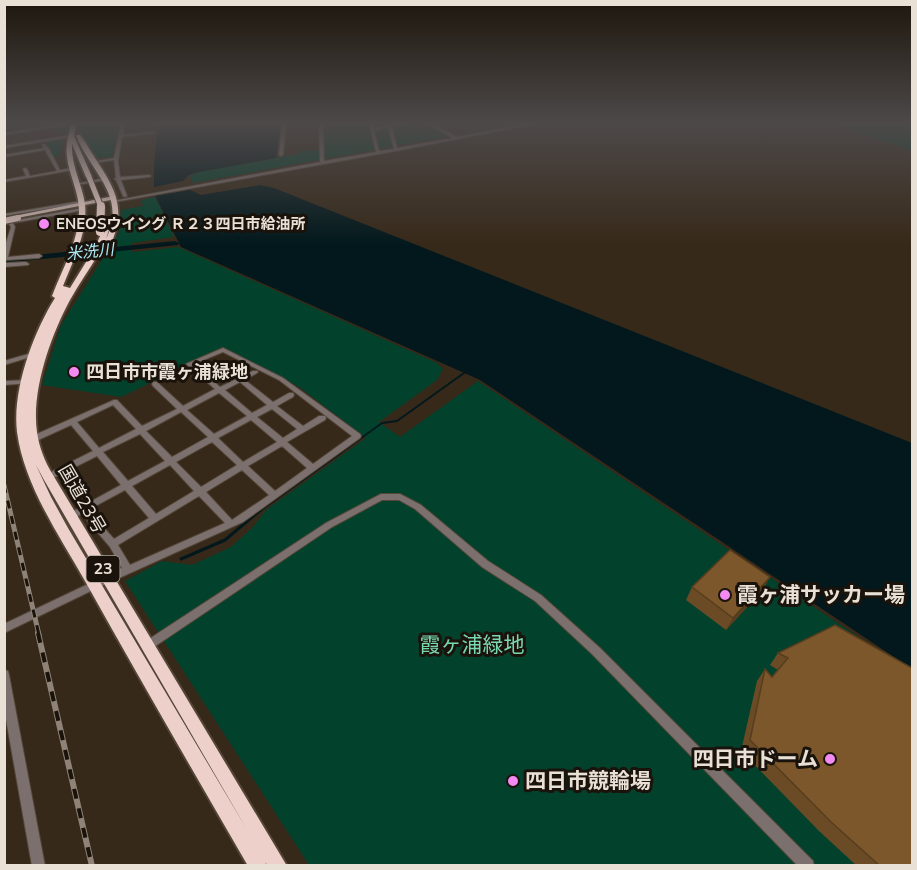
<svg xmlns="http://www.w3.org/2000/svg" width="917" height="870" font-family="'Nunito Sans','Noto Sans JP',sans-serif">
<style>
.green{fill:#02422d}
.water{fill:#02181c}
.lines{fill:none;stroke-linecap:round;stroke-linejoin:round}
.stream-far1{stroke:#02181c;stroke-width:2}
.stream{stroke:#02181c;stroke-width:3}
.river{fill:#02181c;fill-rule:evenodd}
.minor-casing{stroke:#534637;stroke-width:2}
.major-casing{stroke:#534637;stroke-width:3}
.highway-casing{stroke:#534637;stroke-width:4}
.minor{fill:#7c706e;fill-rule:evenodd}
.major{fill:#cdb5b0;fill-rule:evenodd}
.highway{fill:#edd0ca;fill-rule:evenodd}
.rail-far1-casing{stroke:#8e8376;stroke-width:5}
.rail-casing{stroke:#8e8376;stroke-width:6}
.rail-far1{stroke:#1a130c;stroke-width:3;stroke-dasharray:8;stroke-linecap:butt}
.rail{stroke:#1a130c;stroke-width:4;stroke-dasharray:10;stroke-linecap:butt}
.major-bridge-casing{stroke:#534637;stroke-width:8;stroke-linecap:butt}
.highway-bridge-far1-casing{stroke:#534637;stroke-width:7;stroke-linecap:butt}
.highway-bridge-casing{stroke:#534637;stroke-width:10;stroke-linecap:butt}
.major-bridge{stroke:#cdb5b0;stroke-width:6}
.highway-bridge-far1{stroke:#edd0ca;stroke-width:5}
.highway-bridge{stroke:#edd0ca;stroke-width:8}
.wall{fill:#6b4b25}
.shaded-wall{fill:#573d1e}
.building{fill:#7c572b;stroke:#573d1e;stroke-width:1.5}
.poi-dot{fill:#f28af2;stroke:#1a130c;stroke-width:2}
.labels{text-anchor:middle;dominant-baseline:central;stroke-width:6;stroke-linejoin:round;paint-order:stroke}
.far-poi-label{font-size:15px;font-weight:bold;fill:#e9e0d6;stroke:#1a130c;text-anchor:start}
.far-water-label{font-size:16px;font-style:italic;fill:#aceaf7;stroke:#1a130c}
.shield{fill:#1a130c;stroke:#aba299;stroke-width:1.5}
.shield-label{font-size:16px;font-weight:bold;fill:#e9e0d6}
.poi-label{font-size:18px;font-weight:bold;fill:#e9e0d6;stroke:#1a130c;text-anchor:start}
.street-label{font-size:18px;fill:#e9e0d6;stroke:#1a130c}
.near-poi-label{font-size:21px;font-weight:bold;fill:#e9e0d6;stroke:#1a130c;text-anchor:start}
.near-park-label{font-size:21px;fill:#7ad8b0;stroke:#1a130c}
</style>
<rect width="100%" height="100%" fill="#372919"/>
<!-- green -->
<path class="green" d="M59,124h60l-7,33 -19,1 -7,-17 -7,-5 -17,3 -2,17 -6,1 -10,-15 35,-7 1,-10 -10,1 -3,6 -7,1z
M322,124h47l2,8c37,-8 44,-13 79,4l-257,47 -3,-7 9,-4 100,-18 1,-3 22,-1z
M831,124h81v26z
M155,197l19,40 -42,6v9l46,-5 259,116 6,6 -6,11 -58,42 21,15 78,-56 434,292v192h-603l-184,-284 37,-20 30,4 39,-18 21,-19 14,-18 100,-72 -67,-51 -73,-38 -32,13 -73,35 -79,-12 19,-60 42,-67 10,-2 3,-11 -4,-1 7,-12 2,-22 22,-4 -2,-6z"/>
<!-- water -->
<path class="water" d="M158,124h122l-4,34 -77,14 -10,3 -6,6 -29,6v-21z
M260,185l14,3 638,255v226l-432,-289 -299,-133 -26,-51 35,-6 11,5z"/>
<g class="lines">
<!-- stream-far1 -->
<path class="stream-far1" d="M339,454l43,-31 15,-2 67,-48"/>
<!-- stream -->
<path class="stream" d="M181,559l44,-19 38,-32 78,-56"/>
<!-- river -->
<path class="river" d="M175,241l4,2 -1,2 -174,18v-5z"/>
<!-- minor casing -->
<g class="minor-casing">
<path id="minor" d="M63,124h11l-70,11v-2z
M121,124h4l-2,11 30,-3 2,1 -33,4 -4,24 2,16 29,-2 2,1 -2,1 -28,3 6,16 -2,1 -2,-1 -7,-16 -2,-1 2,-1 -2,-18 -20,3 -2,-1 22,-4z
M282,124h4l-3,31 -2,1 -2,-1z
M319,124h4l1,37 52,-9 -7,-28h4l1,5 14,-4 -1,-1h13l-8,3 5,21 56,-10 -26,-14h5l25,13 68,-13h9l-138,27 -281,51 -2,-1 207,-39zM388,127l6,22 -15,2 -5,-20z
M71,135l1,2 -68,11v-2z
M44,144l5,5 11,21 12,-2 2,1 -1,1 -69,12v-2l22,-4 -3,-7 2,-1 2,1 3,7 27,-5 -12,-21 -41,7v-2l40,-7 -2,-3z
M105,178h1v2l-29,5 -2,-1z
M81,201h2v2l-79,13v-2z
M82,208l2,1v1l-71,13 2,4 -7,30 31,-3 3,2 -3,2 -32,2 -3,2v-13l7,-22 -2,-3h-5v-2l3,-1v-2h4l1,2z
M26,262l3,2 -1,1 -24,2v-4z
M223,348l60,30 77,56 1,2 -1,2 -117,84 -146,66 -93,45v-9l118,-56 -12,-21 -28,-33 -11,5 -3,-1 -1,-2 1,-2 53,-29 -24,-29 -46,23h-6l-1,-2 1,-2 48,-24 -22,-26 -35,16h-6l-1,-2 1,-2 84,-37h3l25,26 35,-17 -24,-23 -1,-2 1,-2h4l26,24 32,-17 -29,-25zM223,352l56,28 73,56 -39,28 -26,-22 38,-22 1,-2 -1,-2h-6l-16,10 -26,-20 16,-9 1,-2 -1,-2h-4l-16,9 -28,-22 12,-7 1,-1 -1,-1h-4l-33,16 -26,-23zM240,382l27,23 -15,8 -27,-23zM219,393l28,23 -33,18 -27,-24zM113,405l23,24 -37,19 -22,-26zM272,409l25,20 -14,9 -26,-21zM181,412l27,25 -36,20 -26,-26zM251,420l26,22 -34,20 -25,-24zM140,434l25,27 -37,20 -25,-29zM212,442l25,23 -36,22 -25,-25zM282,446l25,22 -32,23 -27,-25zM170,465l24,26 -38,23 -24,-28zM242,470l27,25 -37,25 -26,-28zM125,490l24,28 -35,21 -26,-29zM199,496l26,27 -95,42 -12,-20z
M35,352l2,1 1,1 -1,1 -33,10v-4z
M29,380l2,1 1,1 -1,1 -27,2v-4z
M381,494h19l21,11 67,56 53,34 59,53 213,213 1,5h-16l-206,-212 -57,-53 -53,-34 -67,-58 -16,-9h-17l-50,27 -181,122 -4,2 -4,-2 -1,-3 1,-3 183,-120z
M4,670l4,1 1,4 36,191h-13l-28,-158z"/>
</g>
<!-- major casing -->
<g class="major-casing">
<path id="major" d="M114,196l2,1v2l-99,19 -3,-2z"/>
</g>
<!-- highway casing -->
<g class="highway-casing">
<path id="highway" d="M71,124h5l-2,12 18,41 -3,2 -3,-2 -14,-33c-1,22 10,40 13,60 3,28 -12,57 -22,82l7,2 24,-39 9,-19 3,-2 3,2 -3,9c22,-44 -17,-68 -30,-104h4l5,7c23,39 47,59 24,106l-4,2 -3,-2c-10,18 -22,34 -32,52 -19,35 -39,91 -33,132 2,15 8,30 16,43l234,391h-19l-3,-4 2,4h-19c-55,-95 -110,-190 -163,-285 -26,-46 -61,-96 -68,-149 -5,-42 16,-99 38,-134l-3,-2c10,-27 27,-55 27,-85 0,-19 -10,-36 -12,-54 -2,-11 2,-22 4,-33zM36,465l8,15 202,348 -178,-300 -17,-31z"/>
</g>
<!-- minor -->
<use href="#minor" class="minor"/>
<!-- major -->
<use href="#major" class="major"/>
<!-- highway -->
<use href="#highway" class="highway"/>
<!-- rail-far1 casing -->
<g class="rail-far1-casing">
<path id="rail-far1" d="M4,485l35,150"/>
</g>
<!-- rail casing -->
<g class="rail-casing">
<path id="rail" d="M38,633l54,233"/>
</g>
<!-- rail-far1 -->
<use href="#rail-far1" class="rail-far1"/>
<!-- rail -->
<use href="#rail" class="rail"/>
<!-- major-bridge casing -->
<g class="major-bridge-casing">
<path id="major-bridge" d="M4,221l14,-3"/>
</g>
<!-- highway-bridge-far1 casing -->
<g class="highway-bridge-far1-casing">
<path id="highway-bridge-far1" d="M89,177l12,30"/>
</g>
<!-- highway-bridge casing -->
<g class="highway-bridge-casing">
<path id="highway-bridge" d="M100,232l1,-26"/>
</g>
<!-- major-bridge -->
<use href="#major-bridge" class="major-bridge"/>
<!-- highway-bridge-far1 -->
<use href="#highway-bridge-far1" class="highway-bridge-far1"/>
<!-- highway-bridge -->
<use href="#highway-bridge" class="highway-bridge"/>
</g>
<!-- wall -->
<path class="wall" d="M692,587l71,3 -37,40 -40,-30z
M835,625l77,241h-55l-38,-35 -78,-80 16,-70 8,-12 7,8 6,-7 -8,-5 8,-12z"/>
<!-- shaded-wall -->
<path class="shaded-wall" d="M770,577l-7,13 -37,40 7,-12z"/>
<!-- building -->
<path class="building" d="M730,550l40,27 -37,41 -41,-31z
M835,625l77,43v198h-32l-49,-44 -81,-82 15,-71 7,8 16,-19 -10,-5z"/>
<!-- sky -->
<linearGradient id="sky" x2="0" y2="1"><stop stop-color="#1e170e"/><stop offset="0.5" stop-color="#4d4949"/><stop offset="1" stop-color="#4d4949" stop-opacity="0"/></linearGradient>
<rect width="917" height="246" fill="url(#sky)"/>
<!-- markers -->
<g class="poi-dot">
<circle cx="44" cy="224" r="6"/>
<circle cx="74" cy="372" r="6"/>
<circle cx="725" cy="595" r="6"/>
<circle cx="830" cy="759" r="6"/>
<circle cx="513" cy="781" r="6"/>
</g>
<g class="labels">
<!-- far-poi labels -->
<g class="far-poi-label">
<text x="56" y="224">ENEOSウイング Ｒ２３四日市給油所</text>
</g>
<!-- far-water labels -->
<g class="far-water-label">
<text transform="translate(90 252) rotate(-6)">米洗川</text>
</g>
<!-- shield labels -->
<rect class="shield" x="86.5" y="556" width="33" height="26" rx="4.5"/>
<g class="shield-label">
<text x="103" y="569">23</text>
</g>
<!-- poi labels -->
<g class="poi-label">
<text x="86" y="372">四日市市霞ヶ浦緑地</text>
</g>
<!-- street labels -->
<g class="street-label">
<text transform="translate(82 499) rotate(60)">国道23号</text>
</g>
<!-- near-poi labels -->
<g class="near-poi-label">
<text x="737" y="595">霞ヶ浦サッカー場</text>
<text x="818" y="759" text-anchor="end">四日市ドーム</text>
<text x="525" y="781">四日市競輪場</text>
</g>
<!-- near-park labels -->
<g class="near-park-label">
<text x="472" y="645">霞ヶ浦緑地</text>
</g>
</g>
<!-- border -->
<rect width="917" height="870" fill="none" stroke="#e9e0d6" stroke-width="12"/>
</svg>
